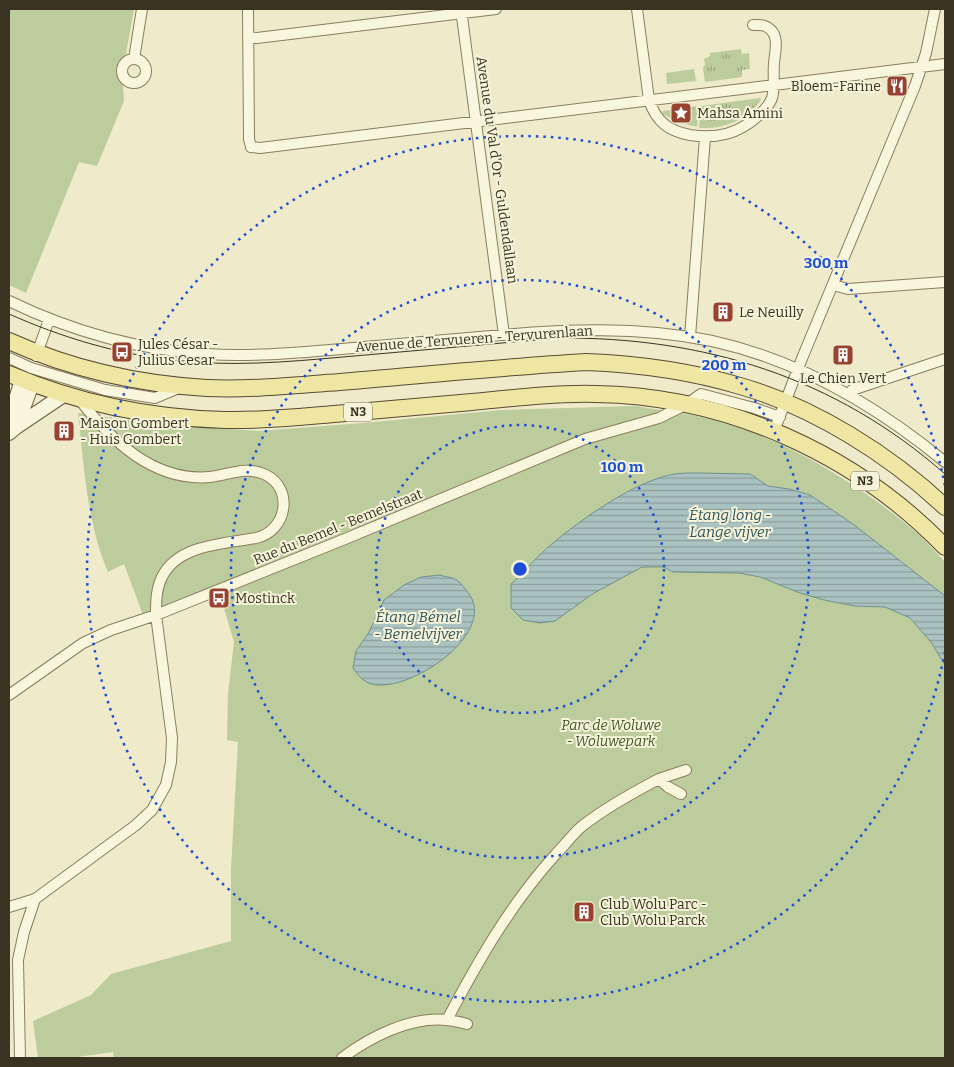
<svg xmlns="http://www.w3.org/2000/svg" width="954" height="1067" font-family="Bitter,serif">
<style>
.grass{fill:url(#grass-tufts)}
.park{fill:#bdcc9d}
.water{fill:url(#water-rules);stroke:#70918f}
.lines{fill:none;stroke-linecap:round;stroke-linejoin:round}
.street-casing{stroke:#8a7e5e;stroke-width:12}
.secondary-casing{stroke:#6c5f41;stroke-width:16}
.primary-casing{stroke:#584b32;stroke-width:18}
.street{stroke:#f8f6dd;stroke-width:10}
.secondary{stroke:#f8f6dd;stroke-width:14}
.primary{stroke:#efe6a4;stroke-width:16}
.tram{stroke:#3b3321;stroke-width:1}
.ring{fill:none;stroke:#1d4ed8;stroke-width:2.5;stroke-dasharray:2.5 5}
.labels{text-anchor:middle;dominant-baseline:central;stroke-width:4;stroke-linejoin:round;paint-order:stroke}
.shield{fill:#f5f3d9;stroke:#736d58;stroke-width:1}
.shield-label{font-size:12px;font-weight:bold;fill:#3b3321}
.poi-label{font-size:14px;fill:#3b3321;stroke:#f5f3d9;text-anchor:start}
.street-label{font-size:14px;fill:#3b3321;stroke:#f5f3d9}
.park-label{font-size:14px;font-style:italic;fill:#425728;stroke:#f5f3d9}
.water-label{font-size:15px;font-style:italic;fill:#31555a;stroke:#f5f3d9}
.centre{fill:#1d4ed8;stroke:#f5f3d9;stroke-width:2.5}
.ring-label{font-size:15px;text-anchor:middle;font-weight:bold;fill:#1d4ed8;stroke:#f5f3d9;stroke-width:4;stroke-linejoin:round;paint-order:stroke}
</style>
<defs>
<pattern id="grass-tufts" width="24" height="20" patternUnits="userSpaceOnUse" patternTransform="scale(1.25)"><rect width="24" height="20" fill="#bdcc9d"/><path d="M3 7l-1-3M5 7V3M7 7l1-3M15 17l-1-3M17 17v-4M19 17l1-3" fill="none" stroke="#9ba680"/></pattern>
<pattern id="water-rules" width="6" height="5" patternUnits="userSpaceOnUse" patternTransform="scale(1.25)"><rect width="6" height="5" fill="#aac2c0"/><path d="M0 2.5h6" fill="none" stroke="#8c9e9c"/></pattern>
</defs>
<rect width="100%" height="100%" fill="#eeeaca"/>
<!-- grass -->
<path class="grass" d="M741,49l1,5 7,-1 1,16 -8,1v7l-37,5 -2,-14 2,-3 -1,-6 6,-3v-3z
M760,98l1,2c-16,21 -36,29 -62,28l2,-22z
M699,106l-2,21 -20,-5 -14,-8v-3z"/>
<!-- park -->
<path class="park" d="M9,9h125l-12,66 2,26 -27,65 -18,-4 -53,131 -17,-8z
M694,69l2,12 -29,3 -1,-11z
M635,406c25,4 51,7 75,13 73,18 149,65 206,113 10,9 20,20 29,30v496h-831l-1,-6 -43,6h-32l-5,-37 58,-26 20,-21 120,-33v-71l7,-128 -11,-2 1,-46 6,-52 -17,-57 -74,30 -19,-51 -16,8c-21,-49 -24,-106 -30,-159l90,12 90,6 105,-8 139,-13z"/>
<!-- water -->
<path class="water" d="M698,473l52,1 18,12 21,3 21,6 43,29 87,68 5,4v69l-14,-23 -21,-24 -25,-11 -30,-1 -31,-6 -24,-7 -40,-16 -21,-4 -66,-1 -9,-5h-22l-48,26 -39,28 -15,2 -17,-3 -12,-12v-24c13,-11 23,-25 35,-35 31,-27 89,-69 129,-75 7,-1 15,-1 23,-1z
M440,575c5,2 10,2 15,4 4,2 8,7 11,11 37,40 -56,104 -94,94 -9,-2 -14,-9 -19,-16l3,-17 12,-17 16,-34 20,-15 17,-8z"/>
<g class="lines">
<!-- street casing -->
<g class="street-casing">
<path id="street" d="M248,9l1,130 2,8 9,1 685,-84
M461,9l43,326
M637,9l12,91c7,21 19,31 41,35 27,4 48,-1 68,-19 5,-4 12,-12 14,-18 3,-9 1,-25 2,-35 1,-11 5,-25 -3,-33 -6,-6 -11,-5 -18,-5
M248,37l9,1 239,-29
M134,59l8,-50
M122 71a12 12 0 1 1 24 0a12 12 0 1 1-24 0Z
M833,285l15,4 97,-7
M9,301c62,30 129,49 198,53 41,3 82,-1 123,-4 53,-5 107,-9 161,-14 73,-7 148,-10 221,5 87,19 165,65 233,121
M690,337l15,-200
M36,356l13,-36
M9,358l22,10 74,22 50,8 26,-11
M849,395l3,-5 93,-31
M774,431l29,-75 112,-270 11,-33 9,-44
M9,695l74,-52 28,-13 45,-15 189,-76 240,-100 74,-21 28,-14 14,-10 53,14 26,9
M659,779l27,-9
M9,907l26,-8
M447,1020c31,-59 63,-115 108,-165 9,-9 17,-20 26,-28 24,-19 51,-34 78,-48l9,8 13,7
M20,1058l-2,-98 6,-28 11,-33 101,-74 16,-15 14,-25 5,-23 1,-24 -16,-123c0,-13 0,-26 6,-38 16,-33 63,-33 94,-39 31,-7 38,-49 10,-63 -20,-10 -37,0 -56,2 -57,5 -99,-37 -131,-78
M342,1058c28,-21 69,-42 105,-38 7,1 13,2 20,4"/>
</g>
<!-- secondary casing -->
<g class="secondary-casing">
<path id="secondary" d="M11,426v-11l11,-35
M16,427l49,-33
M9,433l7,-6 16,-43"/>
</g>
<!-- primary casing -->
<g class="primary-casing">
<path id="primary" d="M9,341c62,28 130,43 198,47 44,2 89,-3 133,-6 82,-7 163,-15 246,-20 52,2 104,9 154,24 74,21 150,69 205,121
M9,374c68,29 142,44 216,46 37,1 73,-3 109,-6 46,-4 92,-8 138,-12 41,-4 83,-9 124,-8 130,2 258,59 349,153"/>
</g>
<!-- street -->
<use href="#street" class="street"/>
<!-- secondary -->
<use href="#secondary" class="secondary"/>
<!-- primary -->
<use href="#primary" class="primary"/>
<!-- tram -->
<path class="tram" d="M9,314c52,23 107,40 164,46 57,7 113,2 170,-3 72,-6 144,-13 216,-19 145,-1 276,39 386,136"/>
</g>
<!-- distance rings -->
<g class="ring">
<circle cx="520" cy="569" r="144"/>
<circle cx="520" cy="569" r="289"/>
<path d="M945 652A433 433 0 1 1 945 486"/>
</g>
<!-- icons -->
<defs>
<g id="restaurant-square" transform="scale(1.125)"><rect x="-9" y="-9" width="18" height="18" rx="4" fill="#974330" stroke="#f5f3d9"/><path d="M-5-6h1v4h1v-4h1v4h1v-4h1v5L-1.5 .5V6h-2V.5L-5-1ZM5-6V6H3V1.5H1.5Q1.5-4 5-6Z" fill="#fff"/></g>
<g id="sight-square" transform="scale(1.125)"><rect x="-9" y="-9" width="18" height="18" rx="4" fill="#974330" stroke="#f5f3d9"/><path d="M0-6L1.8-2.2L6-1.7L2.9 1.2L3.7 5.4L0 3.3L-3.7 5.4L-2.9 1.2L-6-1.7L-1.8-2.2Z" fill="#fff"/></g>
<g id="building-square" transform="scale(1.125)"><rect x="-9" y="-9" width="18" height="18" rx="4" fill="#974330" stroke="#f5f3d9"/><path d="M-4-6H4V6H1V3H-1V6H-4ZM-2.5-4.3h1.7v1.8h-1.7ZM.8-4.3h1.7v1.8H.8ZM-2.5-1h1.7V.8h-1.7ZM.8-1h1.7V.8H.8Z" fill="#fff"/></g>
<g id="bus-square" transform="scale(1.125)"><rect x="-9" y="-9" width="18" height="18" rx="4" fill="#974330" stroke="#f5f3d9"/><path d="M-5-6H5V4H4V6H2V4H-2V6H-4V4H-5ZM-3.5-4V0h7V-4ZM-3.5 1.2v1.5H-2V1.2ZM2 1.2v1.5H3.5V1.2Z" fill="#fff"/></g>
</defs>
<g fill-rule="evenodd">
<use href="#restaurant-square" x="897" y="86"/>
<use href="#sight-square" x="681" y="113"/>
<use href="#building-square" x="723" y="312"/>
<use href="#bus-square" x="122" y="352"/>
<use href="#building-square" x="843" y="355"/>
<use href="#building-square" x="64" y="431"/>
<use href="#bus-square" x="219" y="598"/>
<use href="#building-square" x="584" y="912"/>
</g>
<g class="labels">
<!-- shield labels -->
<g class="shield">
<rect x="344" y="402.5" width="28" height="19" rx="4"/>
<rect x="851" y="471.5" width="28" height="19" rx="4"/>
</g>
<g class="shield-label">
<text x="358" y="412">N3</text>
<text x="865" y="481">N3</text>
</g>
<!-- poi labels -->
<g class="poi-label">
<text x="881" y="86" text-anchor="end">Bloem-Farine</text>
<text x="697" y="113">Mahsa Amini</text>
<text x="739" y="312">Le Neuilly</text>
<text x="138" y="344">Jules César -<tspan x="138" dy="16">Julius Cesar</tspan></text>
<text x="843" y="378" text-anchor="middle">Le Chien Vert</text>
<text x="80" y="423">Maison Gombert<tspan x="80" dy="16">- Huis Gombert</tspan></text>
<text x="235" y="598">Mostinck</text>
<text x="600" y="904">Club Wolu Parc -<tspan x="600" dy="16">Club Wolu Parck</tspan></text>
</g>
<!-- street labels -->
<g class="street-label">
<text transform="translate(497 170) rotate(82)">Avenue du Val d'Or - Guldendallaan</text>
<text transform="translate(474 339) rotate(-4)">Avenue de Tervueren - Tervurenlaan</text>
<text transform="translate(338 527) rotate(-22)">Rue du Bemel - Bemelstraat</text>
</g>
<!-- park labels -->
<g class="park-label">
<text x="611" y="725">Parc de Woluwe<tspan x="611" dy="16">- Woluwepark</tspan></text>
</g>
<!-- water labels -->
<g class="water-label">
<text x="730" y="515">Étang long -<tspan x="730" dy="17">Lange vijver</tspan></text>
<text x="418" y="617">Étang Bémel<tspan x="418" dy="17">- Bemelvijver</tspan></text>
</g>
</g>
<circle cx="520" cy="569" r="8" class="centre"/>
<g class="ring-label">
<text x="826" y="268">300 m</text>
<text x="724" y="370">200 m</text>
<text x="622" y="472">100 m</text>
</g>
<!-- border -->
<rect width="954" height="1067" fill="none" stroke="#3b3321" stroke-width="20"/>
</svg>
